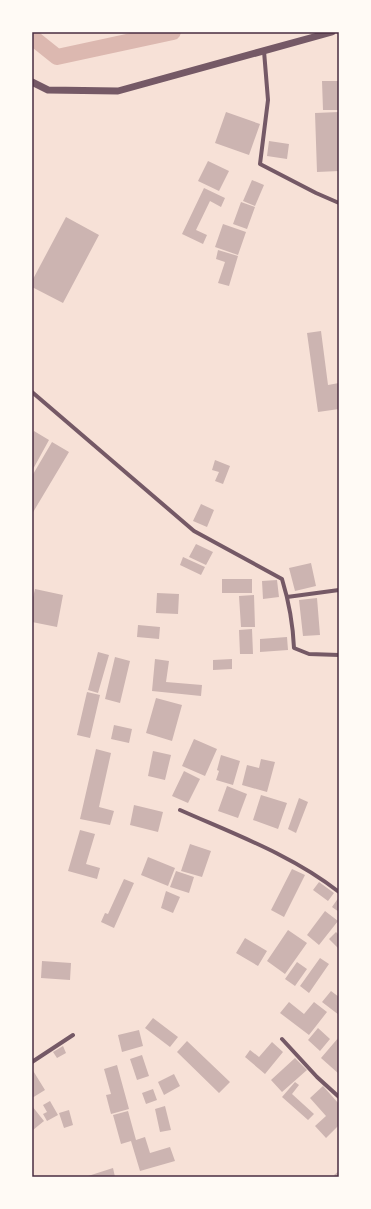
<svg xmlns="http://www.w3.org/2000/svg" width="371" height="1209" font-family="Poppins,sans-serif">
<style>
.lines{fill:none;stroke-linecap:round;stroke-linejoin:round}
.canal{stroke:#dcb8b0;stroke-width:16}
.building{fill:#ccb4b1}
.minor{stroke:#755966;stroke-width:4}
.tertiary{stroke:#755966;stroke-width:7}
.neatline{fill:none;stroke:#4a2c40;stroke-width:1.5}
</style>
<rect width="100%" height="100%" fill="#f7e1d7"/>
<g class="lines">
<!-- canal -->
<path class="canal" d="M32,37l25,20 116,-25"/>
</g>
<!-- building -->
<path class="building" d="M322,81h17v29h-16z
M226,112l34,12 -11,31 -34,-12z
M339,112v59l-22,1 -2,-59z
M269,141l20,3 -2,15 -20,-3z
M208,161l21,10 -10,20 -21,-10z
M252,180l12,5 -9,21 -12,-5z
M204,188l21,10 -4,9 -11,-6 -14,29 11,5 -4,9 -21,-10z
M241,202l14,5 -8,22 -14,-5z
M66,217l33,18 -36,68 -31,-16v-6z
M223,224l23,8 -8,23 -23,-8z
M218,250l20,6 -9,30 -11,-3 7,-21 -9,-3z
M321,331l7,54 11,-2v26l-21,3 -11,-79z
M34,431l15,9 -17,31v-35z
M52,442l17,10 -37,62v-38z
M215,460l15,6 -7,18 -8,-3 4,-9 -7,-2z
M201,504l13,6 -7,17 -14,-6z
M196,544l17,8 -7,13 -17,-8z
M183,557l22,10 -4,8 -21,-10z
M311,563l5,23 -21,5 -6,-23z
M222,579h30v14h-30z
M277,580l2,17 -16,2 -1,-18z
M35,589l28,6 -6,32 -25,-5v-20z
M157,593l22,1 -1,20 -22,-1z
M254,595l1,32h-14l-2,-31z
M317,598l3,37 -17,1 -4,-36z
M138,625l22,2 -1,12 -22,-2z
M252,629l1,25h-13l-1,-24z
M287,637l1,13 -28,2v-13z
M98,652l11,3 -11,38 -10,-3z
M115,657l15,4 -10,42 -15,-4z
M155,659l14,2 -3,21 36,3 -1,11 -49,-5z
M232,659v10l-19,1v-10z
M87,692l13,3 -10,43 -13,-3z
M156,698l26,7 -10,36 -26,-8z
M114,725l18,4 -3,14 -18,-4z
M194,739l23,10 -12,27 -23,-10z
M96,749l15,4 -12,54 15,4 -4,14 -30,-6z
M153,751l18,4 -6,25 -17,-4z
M221,755l19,6 -7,24 -17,-5 3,-9 -2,-1z
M261,759l14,3 -8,30 -25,-7 5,-20 12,3z
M184,771l16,8 -12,24 -16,-7z
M227,786l20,8 -9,24 -20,-7z
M261,795l26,8 -9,26 -25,-9z
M299,798l9,4 -12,31 -8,-4z
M134,805l29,7 -5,20 -28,-7z
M80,830l15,4 -9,30 14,4 -3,11 -29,-8z
M190,844l21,7 -9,26 -21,-6z
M148,857l27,11 -7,18 -27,-11z
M292,869l13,6 -21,42 -13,-7z
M176,871l18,6 -5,16 -19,-6z
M124,879l10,4 -20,45 -13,-6 4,-9 3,1z
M319,882l15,11 -6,8 -15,-11z
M166,891l14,6 -7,16 -12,-5z
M339,897v15l-7,-5z
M325,911l13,10 -19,24 -12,-10z
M288,930l19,13 -22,31 -18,-13z
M336,932l3,3v14l-10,-10z
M245,938l22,13 -9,15 -22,-13z
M320,958l9,6 -20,29 -9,-7z
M42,961l29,2 -1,17 -29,-2z
M297,962l10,7 -12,17 -10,-7z
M331,991l8,6v18l-17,-13z
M289,1002l15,12 10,-12 13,10 -18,23 -29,-22z
M153,1018l25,19 -8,10 -25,-19z
M318,1028l12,11 -10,12 -12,-11z
M139,1030l4,16 -21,6 -4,-17z
M339,1037v37l-18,-16z
M187,1041l43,41 -11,11 -42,-41z
M272,1042l11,10 -18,22 -20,-17 5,-7 9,7z
M63,1046l3,7 -9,5 -4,-6z
M142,1055l7,21 -12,4 -7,-21z
M295,1058l12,12 -25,22 -11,-12z
M117,1065l12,44 -18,5 -5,-19 5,-1 -7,-25z
M32,1069l13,21 -13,8z
M174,1074l6,12 -16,9 -6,-13z
M295,1082l4,3 -7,9 22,20 -6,6 -26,-23z
M323,1086l16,18v21l-13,13 -11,-12 11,-10 -16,-18z
M153,1089l4,11 -11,4 -4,-11z
M50,1101l8,14 -11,6 -4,-7 4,-2 -4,-7z
M32,1106l12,15 -11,9 -1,-2z
M165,1106l6,24 -11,2 -5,-23z
M69,1110l4,15 -9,3 -5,-15z
M128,1111l8,29 9,-3 5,16 20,-6 5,14 -35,10 -9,-30 -10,3 -8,-29z
M113,1168l2,9h-30z
M339,1171v6h-3l-2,-2z"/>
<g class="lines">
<!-- minor -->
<path class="minor" d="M264,51l4,49 -8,64 56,29 23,10
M32,392l162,139 88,48c7,23 11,46 12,69l15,6 30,1
M287,597l52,-7
M180,810c54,24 112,45 159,82
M282,1039l35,38 22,20
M32,1062l41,-27"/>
<!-- tertiary -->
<path class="tertiary" d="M32,82l16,8 70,1 214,-59"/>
</g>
<!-- border -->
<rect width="371" height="1209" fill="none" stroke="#fffaf5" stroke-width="66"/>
<rect x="33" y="33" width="305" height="1143" class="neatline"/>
</svg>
